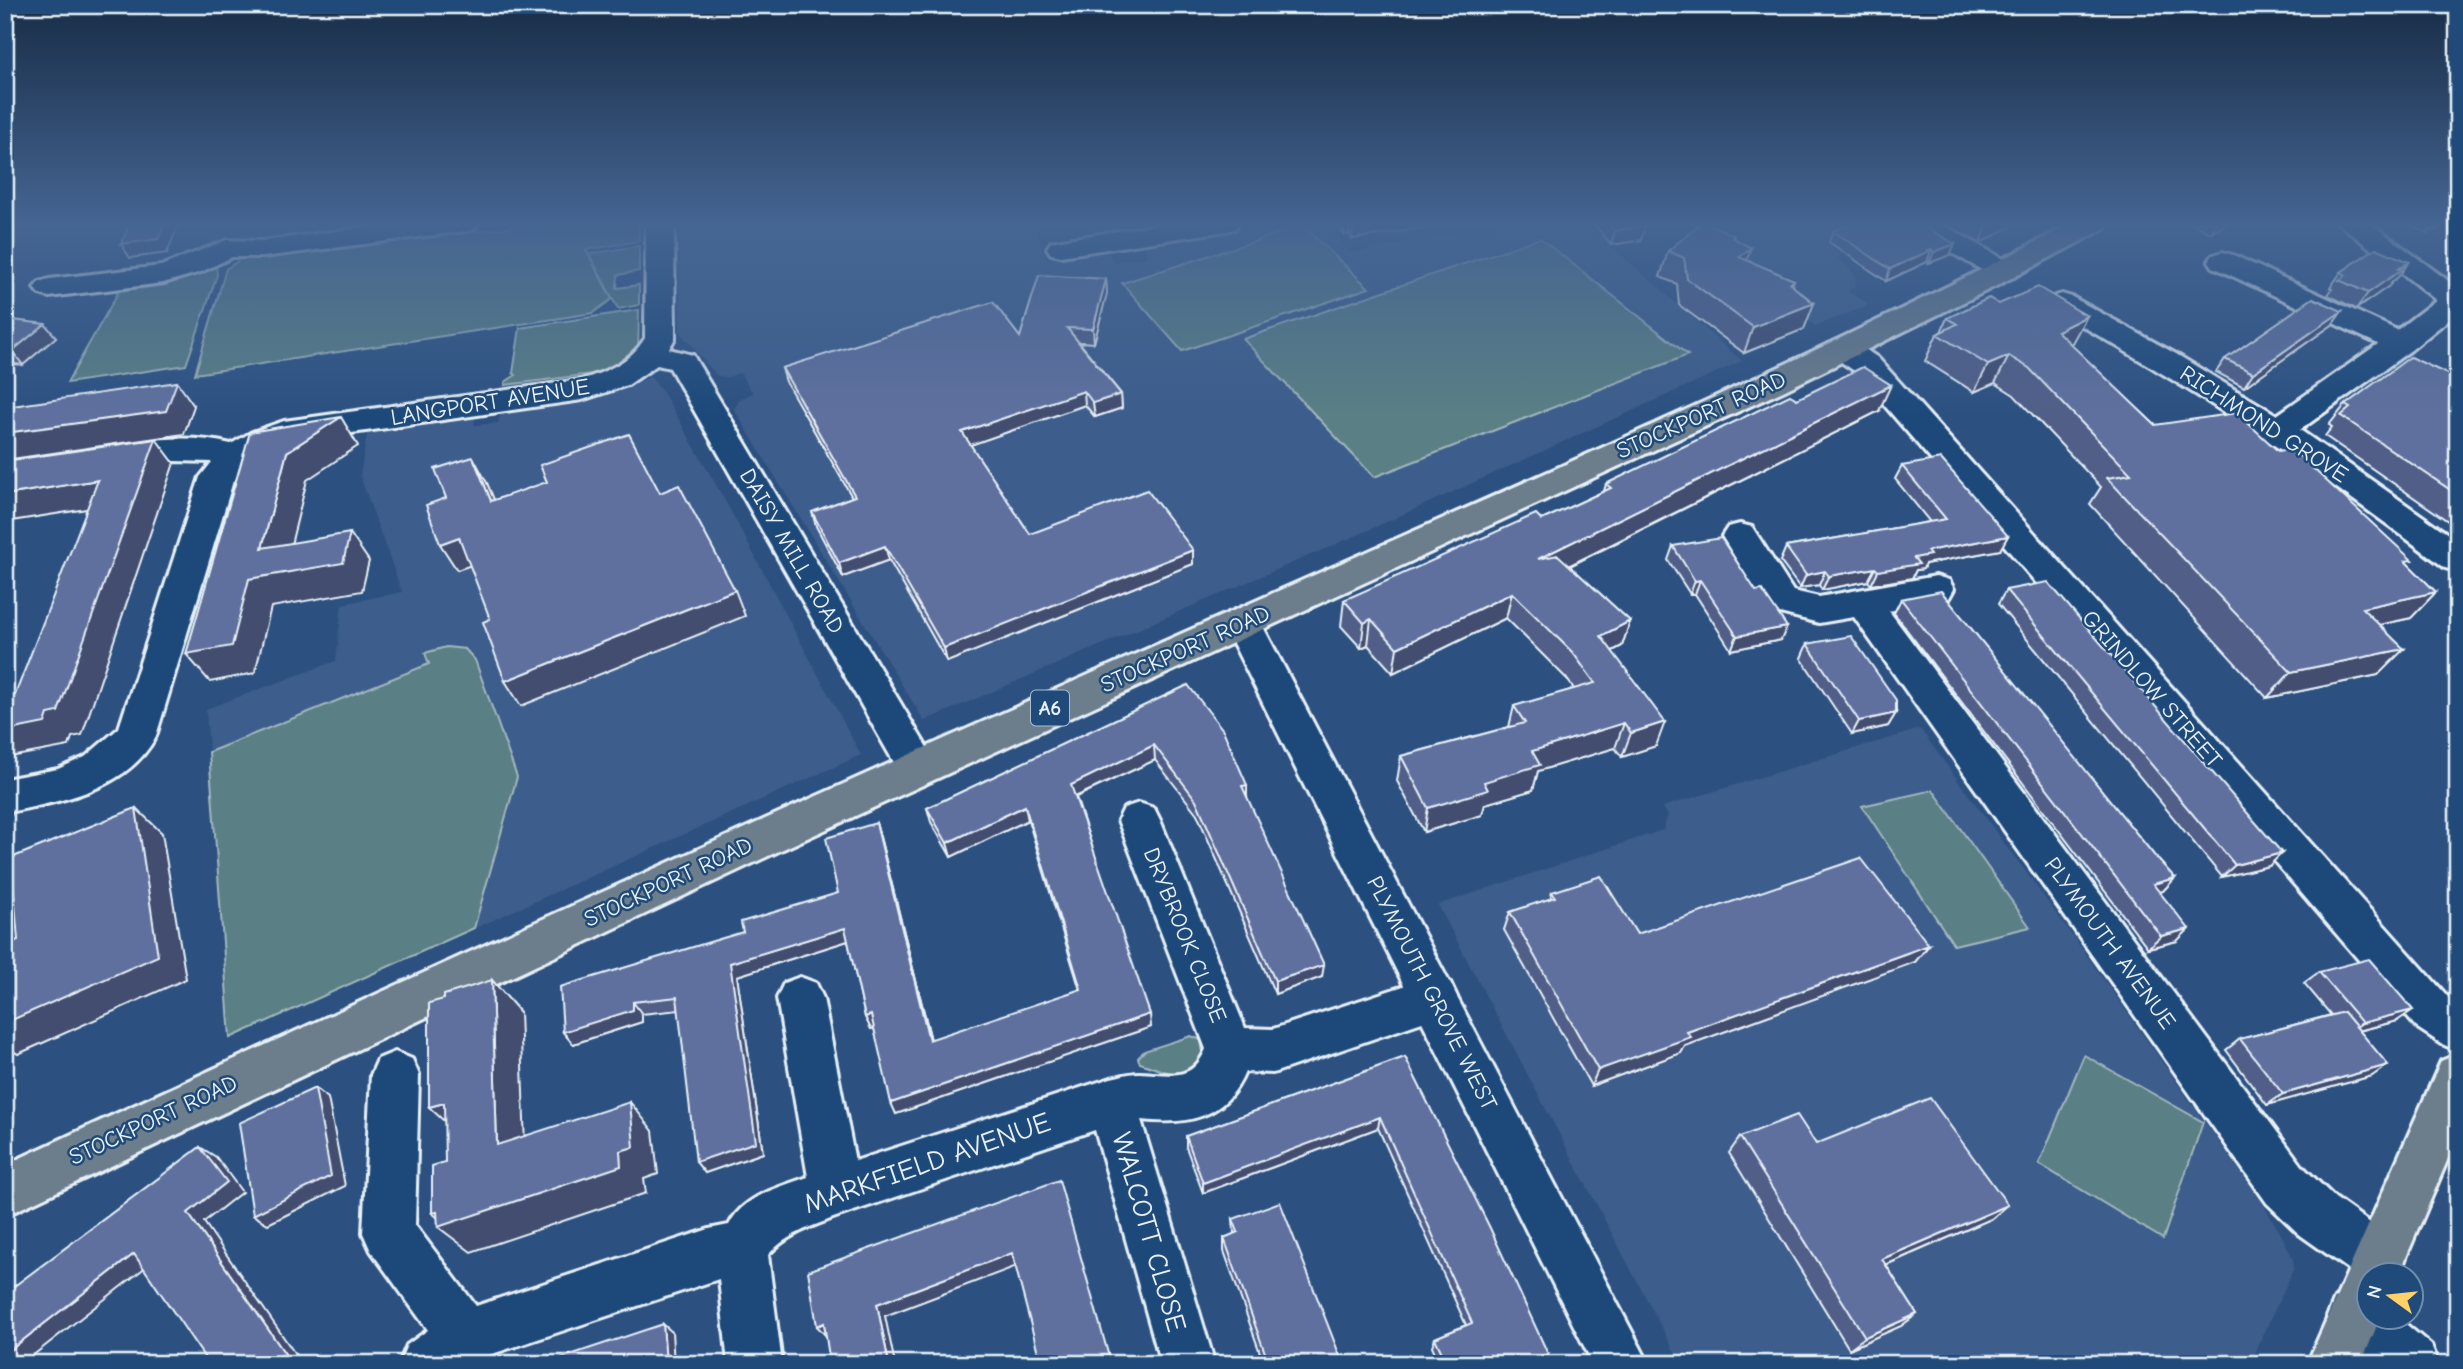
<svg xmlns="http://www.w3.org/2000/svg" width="2463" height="1369" font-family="'Comic Neue',sans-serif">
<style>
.built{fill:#3e5d8c}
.green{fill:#5a7f84;stroke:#a1b8be;stroke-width:2}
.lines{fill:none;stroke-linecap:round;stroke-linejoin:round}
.minor-casing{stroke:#e8f1f8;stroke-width:6}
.tertiary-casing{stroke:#e8f1f8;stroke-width:6}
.primary-casing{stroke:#e8f1f8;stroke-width:6}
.trunk-casing{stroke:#e8f1f8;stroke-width:6}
.minor{fill:#1f4a7a;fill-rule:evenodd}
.tertiary{fill:#1f4a7a;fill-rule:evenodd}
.primary{fill:#6c7d8b;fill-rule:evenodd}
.trunk{fill:#6c7d8b;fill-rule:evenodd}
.wall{fill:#515f88;stroke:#e8f1f8;stroke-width:2}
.shaded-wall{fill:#424e6f;stroke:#e8f1f8;stroke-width:2}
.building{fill:#5e6f9e;stroke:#e8f1f8;stroke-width:2}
.labels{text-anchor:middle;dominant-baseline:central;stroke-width:5;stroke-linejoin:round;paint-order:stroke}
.shield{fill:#1f4a7a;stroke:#acbfd2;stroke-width:2}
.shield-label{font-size:21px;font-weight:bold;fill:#e8f1f8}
.street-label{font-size:23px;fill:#e8f1f8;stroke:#1f4a7a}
.near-street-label{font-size:28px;fill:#e8f1f8;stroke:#1f4a7a}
</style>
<rect width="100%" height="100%" fill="#2c5181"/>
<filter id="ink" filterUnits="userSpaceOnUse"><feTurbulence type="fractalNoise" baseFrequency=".0143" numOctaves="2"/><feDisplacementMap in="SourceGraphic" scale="14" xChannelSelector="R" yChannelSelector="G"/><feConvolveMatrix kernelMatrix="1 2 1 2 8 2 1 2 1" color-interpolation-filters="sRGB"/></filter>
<g filter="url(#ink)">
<!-- built -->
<path class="built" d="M678,223h355l14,36 60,-8 7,11 33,-5 -2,-9 6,-5 133,-20h39l28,30 162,-30h72l157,138 -380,172 -438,188 -190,-312 6,-10 13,-6 -13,-20 -12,4 -11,-1 -37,-44z
M1689,223h152l31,19 -35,16 17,15 2,11 -8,8 18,10v5l-51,19z
M651,377l15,20 62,109 133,249 -631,283 -24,-329 130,-48 6,-57 60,-12 -42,-116 8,-48 108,-14 -2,11 24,-2 3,-12 92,-12z
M1920,729l150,203 193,272 18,30 12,25 1,9 -44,96h-569l-243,-459 225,-75 5,-15 -6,-8z"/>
<!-- green -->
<path class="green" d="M545,223h93l1,18 -53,9 26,49 -19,14 -398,61 31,-105 15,-10z
M1303,226l66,62 -187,63 -60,-68z
M1540,238l148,117 -314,122 -131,-138z
M639,246v25l-21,4 -1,13 22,-3v20l-21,4 -29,-55z
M216,264l1,11 -31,90 -119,18 52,-92 46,-6z
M639,310l-1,40 -21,17 -17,6 -95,12v-3l11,-7 -3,-2 7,-45z
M446,647l19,2 10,11 42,117 -43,151 -244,110 -21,-286 220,-88 -4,-11z
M1933,790l97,137 -76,18 -92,-139z
M1191,1036l10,4c2,10 2,19 -6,27 -16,15 -37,1 -55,-4l-2,-5 6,-7z
M2084,1055l119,67 -40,117 -124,-75z"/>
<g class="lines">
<!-- minor casing -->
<g class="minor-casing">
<path id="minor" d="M398,223h80l-4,6 -10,2 -201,26h-31l-31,15 -38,11 -114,14 -10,-3 -5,-6 5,-6 10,-3 112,-13 66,-26 36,1z
M646,223h28l1,115 -6,11 24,6 4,7 235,394 6,12 -6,12 -14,4 -14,-4 -234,-412 -13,-3 -29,20 -46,15 -293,42 -30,15 -26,24 -77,255c-29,55 -96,65 -151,77v-34l53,-10 27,-12 34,-29 81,-251 12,-15 -38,-1 -61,8 -12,-3 -5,-8 5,-8c42,-11 88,-16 130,-6l21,-12 32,-11 296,-41c26,-8 51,-18 65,-42z
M1169,223h70l-4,6 -10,2 -164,25 -10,-2 -4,-6 4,-6 10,-2z
M1906,223h34l74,42 4,6 -4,6 -10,3 -10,-3 -84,-48z
M2338,223h32l88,65v24l-47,38 -111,80 158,111v30l-13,-3c-125,-97 -256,-182 -393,-259l-5,-6 5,-6 10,-3 10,3 104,57 101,61 101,-71 -165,-77 -4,-6 4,-6 10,-3 10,3 164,75 39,-30z
M1845,341l11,2 22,15 570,639 10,6v48l-16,-7 -26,-17 -560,-655 -22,-15 -4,-7 4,-7z
M1740,524l12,3 41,64 26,6 117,-21 13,4 5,9 -5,9 -60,13 414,556 32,31 62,44 8,18 -6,14h-31v8l-7,-4 -62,-44 -32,-31 -413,-586 -35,6 -51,-13 -46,-74 6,-9z
M1139,803l15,5 6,12 85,208 28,1 161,-53 16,6 7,15 -7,15 -16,6 -161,55 -28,-1c-20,47 -58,53 -104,48l74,244h-54l-66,-234 -259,87c-26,10 -49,17 -68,38l14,109h-54l-9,-85 -239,79 -8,6h-73l8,-19 21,-15 -57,-79 -8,-18 8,-158 7,-16 17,-7 17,7 7,16 -4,150 61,81 233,-77 20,-4c14,-29 51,-38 79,-48l-31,-179 7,-15 16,-6 16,6 7,15 32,163 256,-83c9,-2 19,-5 28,-5 30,1 53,10 67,-24l-88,-229 6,-12z
M2354,1290l14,6v20h28l35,29 8,19h-70l-34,-28 -8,-19 8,-19z"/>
</g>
<!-- tertiary casing -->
<g class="tertiary-casing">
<path id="tertiary" d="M1242,609l13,4 6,10 388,741h-56l-370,-741 6,-10z"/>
</g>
<!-- primary casing -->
<g class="primary-casing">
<path id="primary" d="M2458,1054v81l-59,139h-31v42h13l-20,48h-54l134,-303z"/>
</g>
<!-- trunk casing -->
<g class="trunk-casing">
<path id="trunk" d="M2073,223h35l-4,6 -106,56 -215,106 -1002,459 -776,366v-51c390,-181 783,-357 1176,-531 299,-133 601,-260 892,-411z"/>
</g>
<!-- minor -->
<use href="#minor" class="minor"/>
<!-- tertiary -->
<use href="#tertiary" class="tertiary"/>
<!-- primary -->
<use href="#primary" class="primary"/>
<!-- trunk -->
<use href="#trunk" class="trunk"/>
</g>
<!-- wall -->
<path class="wall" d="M1336,223h119l-103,16 -3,-5 -5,1z
M1593,223h49l-1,17 -30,5z
M1692,223h17l-2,1 26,14 14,22 47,20 -2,6 22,17 -10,26 -60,24 -65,-48 -2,-21 -17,-7 8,-26 31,-26 -4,1z
M1850,223l100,32 -21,8 -2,-1 -41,19 -57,-39 4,-11z
M1951,223h67l-38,20 -30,-17z
M2191,223h37l-17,10z
M2405,223h42l-12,8 -3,-1 -5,3z
M2409,262l-11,15 -5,4 -4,5 -33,23 -28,-14 4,-6 -2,-1 11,-16z
M1106,279l1,14 -13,50 -15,-1 42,52 1,14 -27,9 -10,-12 -115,40 60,89 163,16v14l-246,98 -58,-102 -46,17 -27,-51 -4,-14 40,-15 -66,-115 -4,-14 238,-31z
M2342,311l-10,14 -88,62 -28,-15 9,-13z
M1947,318l125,25 -2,1 85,81 123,26 130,113 28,28 -25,26 -32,7 -1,50 -111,23 -177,-194 11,-17 -87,-92 -19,-12 -21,9 -49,-31 12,-27 4,-2z
M5,319l51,18 -33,28 -18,-2z
M2458,379v149l-133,-92 7,-9 -3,-2 16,-20z
M1797,399l82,12 -309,155 60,55 -8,25 -10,5 44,95 -34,11 -7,-9 -77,23 -5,19 -48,14 -3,11 -58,17 -27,-51 4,-25 108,-29 5,-21 60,-17 -8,-11 -60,-60 -113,55 -25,-28 -7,3 -20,-22 3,-26 198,-80 62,-29 2,-7z
M1902,466l98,84 -75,14 -2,5 -7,1 -4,8 -41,7 -3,-4 -46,9 -3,-5 -19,3 -20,-27 6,-14 144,-25 -35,-43z
M1673,546l83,45 25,49 -50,10 -36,-56h-5l-22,-34z
M2006,590l263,276 -47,11 -224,-273z
M1901,599l274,279 -12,13 -3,1 17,49 -29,7 -254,-335z
M1807,644l89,69 -8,13 -36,8 -51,-76z
M1188,685l59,113 75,179 -47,17 -78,-180 -42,-54 -79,37 75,230 -255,87 -22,-86 -3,1 -6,-12 -17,-76 -111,35 26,177 -58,20 -26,-163 -37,4v8l-69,22 -10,-12 180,-100 95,-39 38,-70 4,14 51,203 149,-50 -52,-170 -77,37 -20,-35 -4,-14z
M1552,892l85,42 292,11 -14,17 -230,84 -4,7 -90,33 -87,-156 6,-18 40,-13z
M2319,972l78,49 -38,10 13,45 -105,29 -41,-55 14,-11 91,-24 -27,-32z
M1405,1057l138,305 -4,2h-99l-8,-18 3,-8 31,-13 -88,-197 -175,65 -17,-46v-11z
M1740,1137l76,7 175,75 -105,46 31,49 -16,12 -52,23 -120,-196z
M1233,1219l110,145h-79l-40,-113v-13l10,-4z"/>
<!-- shaded-wall -->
<path class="shaded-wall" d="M165,223h14l-12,30 -37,5 -9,-14z
M1345,223h5l-1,11 -5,1z
M1371,223h84l-103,16 1,-13z
M1989,223h29l-38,20z
M2217,223h11l-17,10z
M2434,223h3l-5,7 -5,3z
M2441,223h6l-12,8z
M1645,226l-4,14 -30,5 4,-14z
M1955,244l-5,11 -21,8 5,-11z
M1751,248l-9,26 -3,-17z
M1931,250l-4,12 -41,19 4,-12z
M2409,262l-11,15 -5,4 -4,5 -33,23 12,-16z
M1106,279l1,14 -13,50 -1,-14z
M1814,303l-10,26 -60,24 9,-26z
M2342,311l-10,14 -88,62 9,-14z
M2087,316l-15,27 -30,15 15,-27z
M45,324l11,13 -33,28 -11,-14z
M2009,356l-14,27 -21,9 14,-27z
M177,382l17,24 -10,28 -179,26v-27z
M1891,385l-12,26 -347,173 6,-25z
M1084,391l1,14 -120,42 -3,-15z
M1121,394l1,14 -27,9 -2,-14z
M341,417l17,29 -51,34 -23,93 66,-40 19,28 -7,30 -91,16 -16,66 -45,9 -24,-28 63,-75 13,-31 25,-96z
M156,439l18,24 -92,272 -10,2 -3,9 -64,12v-27z
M473,457l14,26 19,45 -15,-27z
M98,480l20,24 -113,18v-27z
M2008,536l-8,14 -75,14 -2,5 -7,1 -4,8 -41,7 7,-14 36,-13 13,-7z
M459,537l16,27 -18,6 -17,-26z
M885,546l4,14 -46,17 -4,-14z
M1193,550v14l-246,98 -3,-14z
M1875,568l-7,13 -46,9 7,-14z
M1825,571l-6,14 -19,3 6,-13z
M1700,580l-5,14h-5l5,-13z
M735,590l10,26 -224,90 -16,-25z
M2436,592l-25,26 -74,16 25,-26z
M1512,593l-6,25 -113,55 4,-25z
M1371,619l-3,26 -7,3 3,-25z
M1630,621l-8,25 -29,15 8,-25z
M1787,627l-6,13 -50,10 6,-14z
M2404,649l-26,26 -111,23 24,-26z
M1896,713l-8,13 -36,8 7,-13z
M1665,722l-9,24 -34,11 9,-24z
M1624,723l-9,25 -77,23 -5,19 -48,14 -3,11 -58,17 4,-24 104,-57z
M1154,745l1,15 -82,38 -2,-13z
M1247,785v13l-5,-12z
M1025,806l3,14 -77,37 -4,-14z
M136,808l26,25 24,146 -168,75 -13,-8v-23z
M876,823l4,14 54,215 -5,-12z
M2282,853l-13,13 -47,11 13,-12z
M2175,878l-12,13 -22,5 12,-12z
M845,928l6,12 -114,36 26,177 -58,20 -9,-11 34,-199z
M2189,929l-12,12 -29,7 13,-12z
M1929,945l-14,17 -230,84 -4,7 -90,33 7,-16 89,-38z
M1324,965l-2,12 -47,17v-13z
M492,980l28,32 6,161 -29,-28z
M633,1002l9,12v8l-69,22 -10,-12z
M2413,1010l-16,11 -51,13 16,-11z
M1150,1014l1,13 -255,87 -5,-11z
M871,1015l5,12 -5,2 -6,-12z
M2388,1065l-16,11 -105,29 16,-11z
M315,1088l13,10 17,88 -77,38 -15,-9z
M630,1102l23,29 5,43 -14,5 2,14 -175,59 -33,-25 7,-3 -13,-11 188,-62z
M444,1103l16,33 -31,-29z
M1380,1117l-2,11 -175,65v-10z
M200,1147l16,10 26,35 -38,30 98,142h-10l-104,-151z
M2008,1205l-17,14 -124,54 15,-14z
M1012,1253l5,13 -132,50 10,48h-6l-12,-60z
M134,1254l17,9 -129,101h-17v-10z
M1917,1314l-16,12 -52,23 16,-12z
M824,1323l3,14 -10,-11z
M663,1324l9,8 2,32h-8z
M1548,1354l-5,8 -4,2h-14z"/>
<!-- building -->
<path class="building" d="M130,223h35l-7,16 -37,5z
M1352,223h19l-18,3z
M1608,223h34l3,3 -30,5z
M1701,223h5l28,12 -2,2 19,11 -12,9 55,23 -4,4 24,19 -61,24 -66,-48 -3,-21 -16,-7z
M1850,223h69l36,21 -21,8 -3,-2 -41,19 -57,-38z
M2376,248l33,14 -11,7 3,1 -33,23 -29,-13 7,-5 -5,-3z
M1039,275l67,4 -13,50 -26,-1 54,66 -28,9 -9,-12 -122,41 68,102 117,-44 46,60 -249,98 -59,-102 -46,17 -27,-51 43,-16 -73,-128 211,-66 27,35z
M2038,287l49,29 -30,15 98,94 82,-12 41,38 14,-2 120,111 -7,1 31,31 -74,16 42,41 -113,23 -184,-194 24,-4 -102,-106 -20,-12 -21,9 -51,-31 20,-10 -10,-6 42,-20 10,6z
M2313,298l29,13 -89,62 -28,-14z
M5,319l40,5 -33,27h-7z
M2410,357l48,22v116l-117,-79 9,-8 -5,-3z
M1863,367l28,18 -353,174 20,-4 72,66 -29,15 64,86 -34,11 -7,-10 -92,28 8,14 -56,17 4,8 -60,18 -27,-52 124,-33 -11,-17 81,-23 -22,-30 -61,-60 -115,55 -26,-29 -7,4 -20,-23 192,-86 6,6 69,-32 -5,-4 184,-89 7,4z
M177,382l-11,29 -161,22v-26z
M341,417l-54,35 -25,96 88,-15 -7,30 -94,16 -17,67 -46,8 64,-222z
M629,434l31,59 19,-8 56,105 -230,91 -22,-59 7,-3 -31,-82 -19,7 -14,-39 20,-7 -11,-29 38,-12 18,44 56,-19 -7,-17z
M156,439l-98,273 -10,2 -3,9 -40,8v-35l10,-1 83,-215 -93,15v-34z
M1941,459l67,77 -81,15 3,4 -16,3 5,6 -41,7 -3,-3 -46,8 -4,-5 -19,4 -20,-28 160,-28 -44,-53z
M1721,538l35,53 6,-1 25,37 -50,9 -37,-56 -5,1 -22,-35z
M2048,582l234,271 -47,12 -229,-275z
M1941,591l213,264 21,23 -22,6 36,45 -28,7 -260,-337z
M1851,636l45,64v13l-37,8 -52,-77z
M1188,685l35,45 24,55 -5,1 82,179 -49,16 -79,-181 -42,-55 -83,40 79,229 -259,89 -20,-88 -6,2 -20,-89 -115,35 26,179 -60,20 -19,-165 -44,5v8l-70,22 -3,-45 183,-55 -2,-10 97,-29 -12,-55 50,-15 53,217 152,-51 -56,-183 -78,37 -20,-35z
M136,808l22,148 -153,67v-77l13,-6 -7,-82z
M1861,858l68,87 -242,87 4,5 -93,33 -88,-158 45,-15 -3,-5 49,-16 36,58z
M2369,959l44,51 -51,13 -43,-51z
M492,980l5,165 133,-43 4,45 -14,4 1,15 -183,61 -1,-15 -5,1v-47l13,-4 -1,-59 -15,4v-104l15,-4v-4z
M2344,1012l44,53 -105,29 -43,-55z
M1405,1057l85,171 58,126 -23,10h-78l-12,-26 37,-15 -92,-206 -177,66 -17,-47z
M315,1088l16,88 -78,39 -14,-92z
M1930,1098l78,107 -126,54 35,55 -52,23 -125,-200 57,-22 19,29z
M200,1147l27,35 -39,31 104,151h-83l-75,-110 -129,100v-61z
M1059,1180l52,184h-70l-29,-111 -135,51 12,60h-59l-6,-41 -7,3 -9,-55z
M1280,1202l63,162h-74l-45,-126 14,-6 -5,-13z
M663,1324l3,40h-123z"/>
</g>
<!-- sky -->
<linearGradient id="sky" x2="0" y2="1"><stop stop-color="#182d47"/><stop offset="0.54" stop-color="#456592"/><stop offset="1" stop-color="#456592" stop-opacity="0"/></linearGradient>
<rect width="2463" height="415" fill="url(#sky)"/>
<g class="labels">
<!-- shield labels -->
<rect class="shield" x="1031" y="690.5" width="38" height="35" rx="5"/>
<g class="shield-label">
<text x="1050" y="708">A6</text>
</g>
<!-- street labels -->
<g class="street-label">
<text transform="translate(490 402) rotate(-9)">LANGPORT AVENUE</text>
<text transform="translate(1701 415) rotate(-24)">STOCKPORT ROAD</text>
<text transform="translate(2264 424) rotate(33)">RICHMOND GROVE</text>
<text transform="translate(792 551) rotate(60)">DAISY MILL ROAD</text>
<text transform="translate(1185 649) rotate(-24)">STOCKPORT ROAD</text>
<text transform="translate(2152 689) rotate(49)">GRINDLOW STREET</text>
<text transform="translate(668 882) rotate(-25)">STOCKPORT ROAD</text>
<text transform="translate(1185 935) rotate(68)">DRYBROOK CLOSE</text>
<text transform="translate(2110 943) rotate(54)">PLYMOUTH AVENUE</text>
<text transform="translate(1432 993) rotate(63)">PLYMOUTH GROVE WEST</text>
<text transform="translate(153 1120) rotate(-25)">STOCKPORT ROAD</text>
</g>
<!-- near-street labels -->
<g class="near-street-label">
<text transform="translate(927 1163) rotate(-19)">MARKFIELD AVENUE</text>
<text transform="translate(1149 1232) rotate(74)">WALCOTT CLOSE</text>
</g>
</g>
<!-- margin -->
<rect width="2463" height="1369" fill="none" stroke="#1f4a7a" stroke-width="28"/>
<rect x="14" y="14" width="2435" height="1341" fill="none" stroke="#e8f1f8" stroke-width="2.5" filter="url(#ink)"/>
<!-- north arrow -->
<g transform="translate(2390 1296) rotate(285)"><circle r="33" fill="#1f4a7a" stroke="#6f8dac" stroke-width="2"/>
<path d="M0-5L12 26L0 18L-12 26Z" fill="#ffd166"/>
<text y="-10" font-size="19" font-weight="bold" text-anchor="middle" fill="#e8f1f8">N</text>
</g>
</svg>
